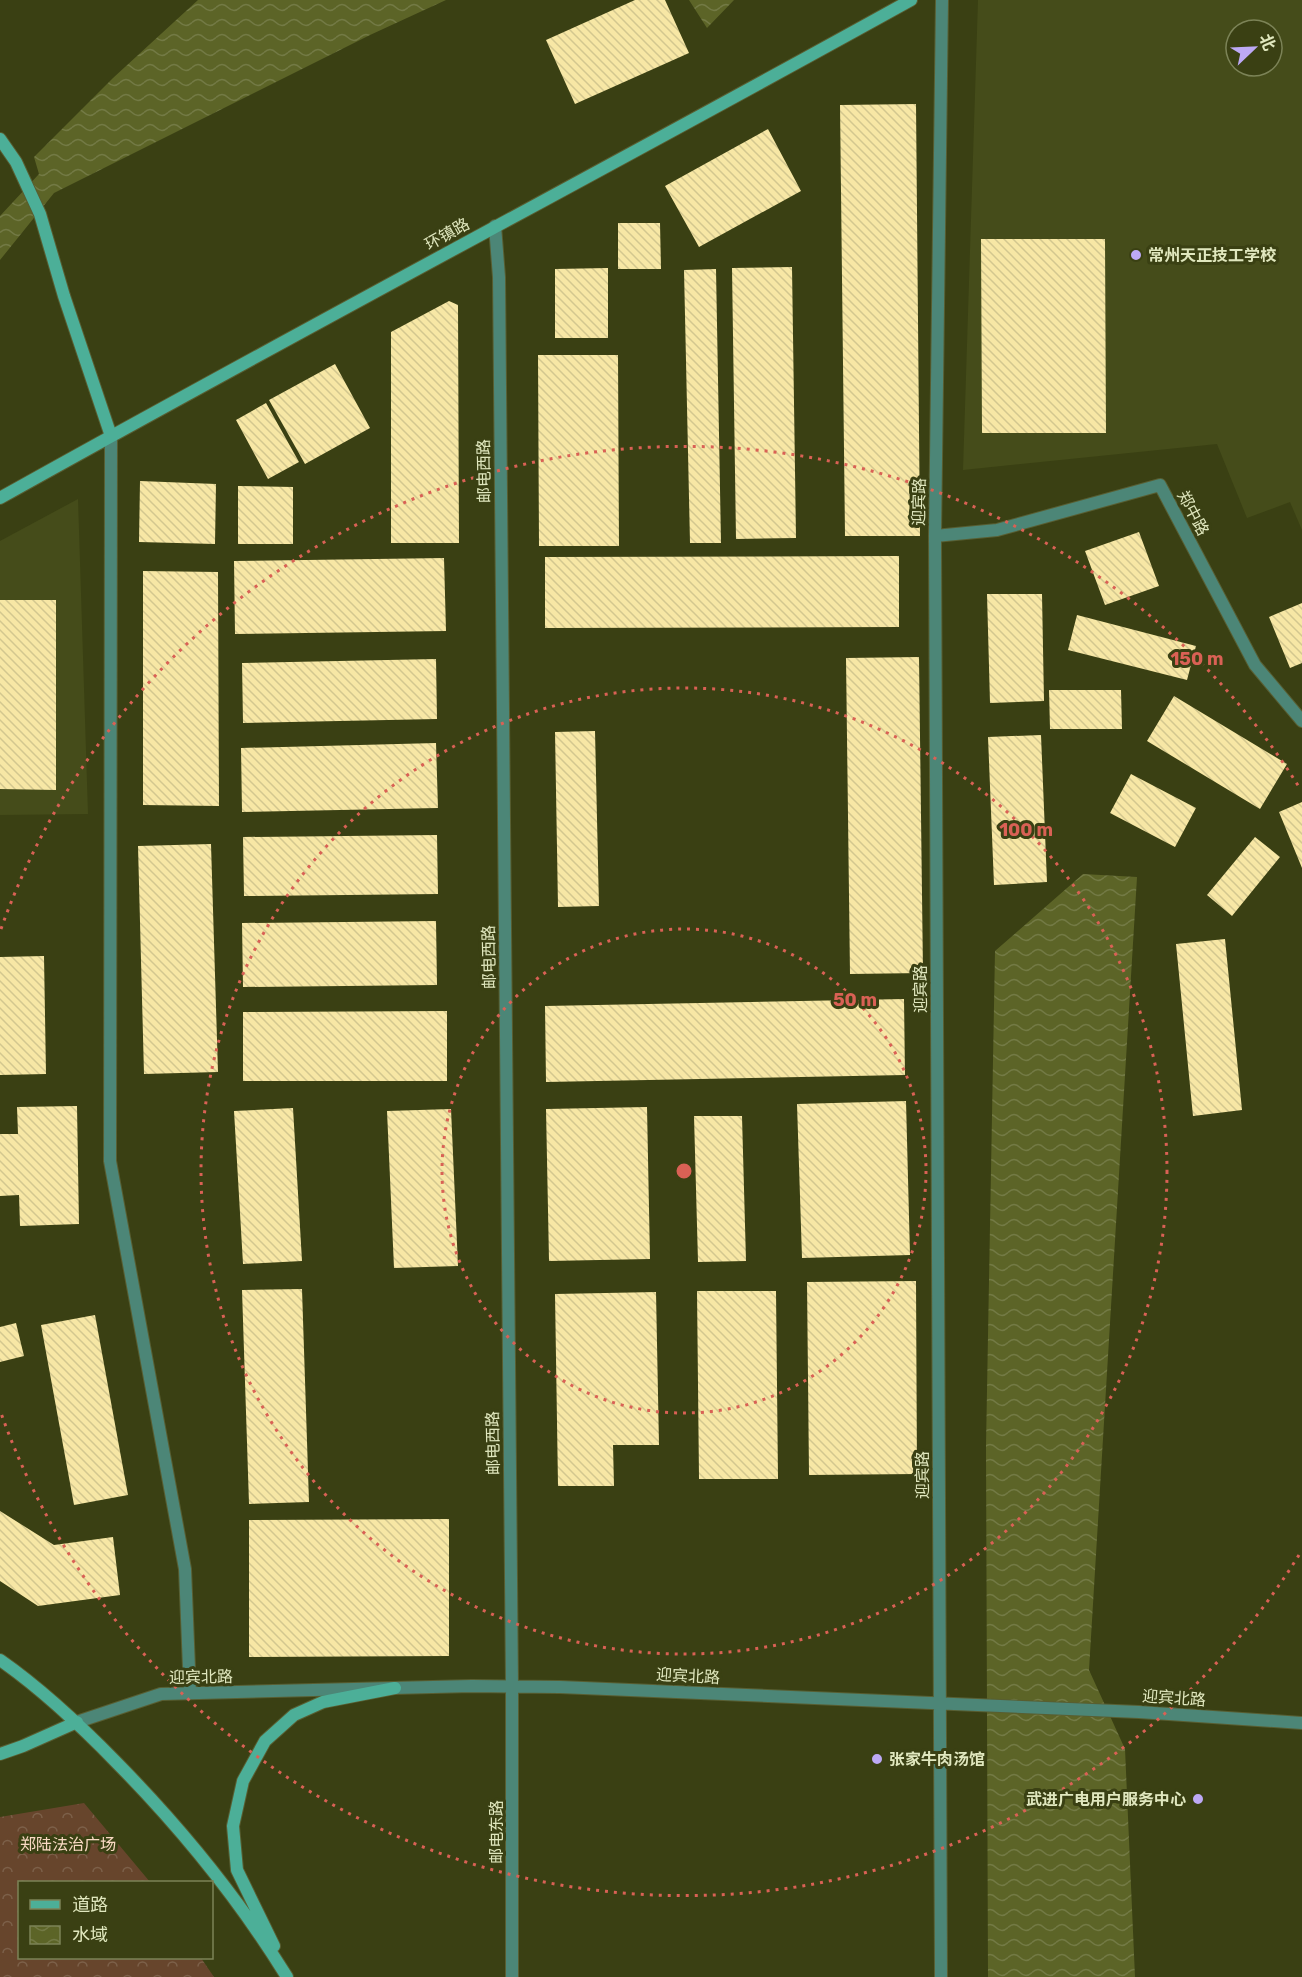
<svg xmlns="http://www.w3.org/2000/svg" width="1302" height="1977" font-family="Rubik,'Noto Sans SC',sans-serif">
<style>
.built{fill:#454c1a;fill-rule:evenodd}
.forest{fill:url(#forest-crowns)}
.water{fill:url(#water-waves)}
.building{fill:url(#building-back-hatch)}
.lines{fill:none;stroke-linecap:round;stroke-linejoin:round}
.street-casing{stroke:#585e32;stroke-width:14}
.secondary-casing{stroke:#585e32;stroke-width:14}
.street{stroke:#4c8677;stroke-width:12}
.secondary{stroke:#4caf98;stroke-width:12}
.ring{fill:none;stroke:#d96155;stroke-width:3;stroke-dasharray:3 6}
.poi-dot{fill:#bda9f5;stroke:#3a4013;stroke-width:2}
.labels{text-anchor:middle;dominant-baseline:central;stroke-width:6;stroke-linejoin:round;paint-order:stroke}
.street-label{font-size:16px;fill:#e0e7be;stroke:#3a4013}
.poi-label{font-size:16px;font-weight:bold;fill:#e0e7be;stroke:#3a4013;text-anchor:start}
.park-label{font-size:16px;fill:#f9d9c3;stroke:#3a4013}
.centre{fill:#d96155;stroke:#3a4013;stroke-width:3}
.ring-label{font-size:18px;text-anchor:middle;font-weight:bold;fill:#d96155;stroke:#3a4013;stroke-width:6;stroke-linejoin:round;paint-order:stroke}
</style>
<defs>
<pattern id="forest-crowns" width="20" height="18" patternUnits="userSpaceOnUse" patternTransform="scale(1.5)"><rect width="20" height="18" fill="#67452c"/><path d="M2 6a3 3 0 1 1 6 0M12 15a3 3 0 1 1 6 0" fill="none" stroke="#7c6049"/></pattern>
<pattern id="water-waves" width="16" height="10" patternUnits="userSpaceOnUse" patternTransform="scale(1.5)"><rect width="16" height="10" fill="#5c6427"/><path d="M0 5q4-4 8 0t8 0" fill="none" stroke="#737a45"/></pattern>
<pattern id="building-back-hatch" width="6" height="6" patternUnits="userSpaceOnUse" patternTransform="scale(1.5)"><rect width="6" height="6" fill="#f7e7a5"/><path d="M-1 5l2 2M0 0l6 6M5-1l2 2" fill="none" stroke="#d3c78f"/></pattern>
</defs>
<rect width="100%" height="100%" fill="#3a4013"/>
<!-- built -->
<path class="built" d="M978,0h324v530l-12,-28 -43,16 -30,-74 -254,26zM1236,30h36v36h-36z
M78,499l10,315 -88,1v-274z"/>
<!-- forest -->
<path class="forest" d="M84,1803l66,79h-130v76h181l13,19h-214v-160z"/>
<!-- water -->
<path class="water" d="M198,0h248l-76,35 -316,158 -54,67v-44l39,-42 -5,-17 79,-79z
M689,0h45l-27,28z
M1083,874l54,3 -48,793 36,79 10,228h-147l-2,-531 9,-495z"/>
<!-- building -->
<path class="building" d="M635,0h30l24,53 -114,51 -29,-64z
M916,104l4,432h-75l-5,-431z
M768,129l33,62 -102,56 -34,-61z
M618,223h42l1,46h-43z
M981,239h124l1,194h-124z
M792,267l4,271 -60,1 -4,-271z
M608,268v70h-53v-69z
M716,269l5,274h-31l-6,-273z
M449,301l9,4 1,238h-68v-211z
M538,355h80l1,191h-80z
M335,364l35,64 -65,36 -36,-64z
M266,403l33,59 -31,17 -32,-59z
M140,481l76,3 -1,60 -76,-2z
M238,486l55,1v57h-55z
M1139,532l20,54 -54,19 -20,-54z
M899,556v71l-354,1v-71z
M444,558l2,73 -211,3 -1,-73z
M143,571l75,1 1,234 -76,-1z
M987,594h55l2,107 -54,2z
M0,600h56v190l-56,-1z
M1302,603v60l-12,5 -21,-51z
M1077,615l119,31 -9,34 -119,-30z
M919,657l4,316 -73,1 -4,-316z
M436,659l1,60 -194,4 -1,-60z
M1049,690h72l1,39h-72z
M1174,696l113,68 -27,45 -113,-68z
M595,731l4,175 -41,1 -3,-175z
M1041,735l6,147 -53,3 -6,-148z
M436,743l2,65 -196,4 -1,-64z
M1131,774l65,34 -21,39 -65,-34z
M1302,802v66l-23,-56z
M437,835l1,59 -194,2 -1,-59z
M1255,837l25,20 -48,59 -25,-21z
M211,844l7,228 -74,2 -6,-228z
M436,921l1,64 -194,2 -1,-64z
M1225,939l17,171 -49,6 -17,-172z
M44,956l2,118 -46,1v-118z
M904,999l1,76 -359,7 -1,-76z
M447,1011v70h-204v-69z
M906,1101l4,154 -108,3 -5,-154z
M77,1106l2,118 -59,2 -1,-31 -19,1v-62h18l-1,-27z
M647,1107l3,152 -101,2 -3,-152z
M293,1108l9,153 -59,3 -9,-153z
M451,1109l7,157 -64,2 -7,-157z
M694,1116h48l4,145 -48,1z
M916,1281l1,193 -108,1 -2,-193z
M302,1289l7,213 -60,2 -7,-214z
M697,1291h79l2,188h-79z
M656,1292l3,153h-46l1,41h-56l-3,-192z
M95,1315l33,180 -54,10 -33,-180z
M16,1323l8,33 -24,6v-35z
M0,1511l54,34 59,-8 7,58 -82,11 -38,-25z
M449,1519v137l-200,1v-137z"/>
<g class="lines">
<!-- street casing -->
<g class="street-casing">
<path id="street" d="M495,226l4,51 13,1410v290
M111,436l-1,725 75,408 5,124
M935,536l62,-6 163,-45 95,180 47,56
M77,1722l84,-28 311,-8 88,1 579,25 163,11
M941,1977l-6,-1441 7,-536"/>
</g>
<!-- secondary casing -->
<g class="secondary-casing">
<path id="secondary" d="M0,139l16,23 24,52 24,82 47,140
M0,498c302,-169 608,-330 911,-498
M0,1660c43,30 81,66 117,103 64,65 122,136 170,214
M0,1754l23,-8 54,-24
M274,1946l-37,-76 -4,-44 10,-45 22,-40 29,-26 29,-13 72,-14"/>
</g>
<!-- street -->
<use href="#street" class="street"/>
<!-- secondary -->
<use href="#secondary" class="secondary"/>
</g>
<!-- distance rings -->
<g class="ring">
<circle cx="684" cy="1171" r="242"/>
<circle cx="684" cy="1171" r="483"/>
<path d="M1299 1555A725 725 0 0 1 1 1413M1 929A725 725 0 0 1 1299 787"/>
</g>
<!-- markers -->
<g class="poi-dot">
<circle cx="1136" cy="255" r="6"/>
<circle cx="877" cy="1759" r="6"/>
<circle cx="1198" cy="1799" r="6"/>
</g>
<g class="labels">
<!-- street labels -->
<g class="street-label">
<text transform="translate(447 234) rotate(-29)">环镇路</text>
<text transform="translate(484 471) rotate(-91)">邮电西路</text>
<text transform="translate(919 502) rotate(-89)">迎宾路</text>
<text transform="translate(1193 513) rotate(62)">郑中路</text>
<text transform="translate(489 957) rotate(-91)">邮电西路</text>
<text transform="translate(920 989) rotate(-90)">迎宾路</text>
<text transform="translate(493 1443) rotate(-91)">邮电西路</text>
<text transform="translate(922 1475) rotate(-90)">迎宾路</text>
<text transform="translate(688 1676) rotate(3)">迎宾北路</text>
<text transform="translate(201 1677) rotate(-1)">迎宾北路</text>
<text transform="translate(1174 1698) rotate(4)">迎宾北路</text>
<text transform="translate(496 1832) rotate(-90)">邮电东路</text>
</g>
<!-- poi labels -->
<g class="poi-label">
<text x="1148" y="255">常州天正技工学校</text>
<text x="889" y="1759">张家牛肉汤馆</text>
<text x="1186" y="1799" text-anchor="end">武进广电用户服务中心</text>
</g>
<!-- park labels -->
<g class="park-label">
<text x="68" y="1844">郑陆法治广场</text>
</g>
</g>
<circle cx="684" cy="1171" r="9" class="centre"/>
<g class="ring-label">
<text x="1197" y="665">150 m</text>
<text x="1026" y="836">100 m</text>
<text x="855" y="1006">50 m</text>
</g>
<!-- legend -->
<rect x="18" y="1881" width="195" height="78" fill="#3a4013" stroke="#7c8357" stroke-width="1.5"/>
<rect x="30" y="1900" width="30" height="9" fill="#4caf98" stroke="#7c8357" stroke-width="1.5"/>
<text x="72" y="1911" font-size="18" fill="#e0e7be">道路</text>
<rect x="30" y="1926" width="30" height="18" fill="url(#water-waves)" stroke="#7c8357" stroke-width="1.5"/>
<text x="72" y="1941" font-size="18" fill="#e0e7be">水域</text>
<!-- north arrow -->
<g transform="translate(1254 48) rotate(67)"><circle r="28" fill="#3a4013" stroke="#7c8357" stroke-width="1.5"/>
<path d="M0-4.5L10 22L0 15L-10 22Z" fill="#bda9f5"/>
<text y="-9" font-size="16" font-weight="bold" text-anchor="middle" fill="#e0e7be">北</text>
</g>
</svg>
